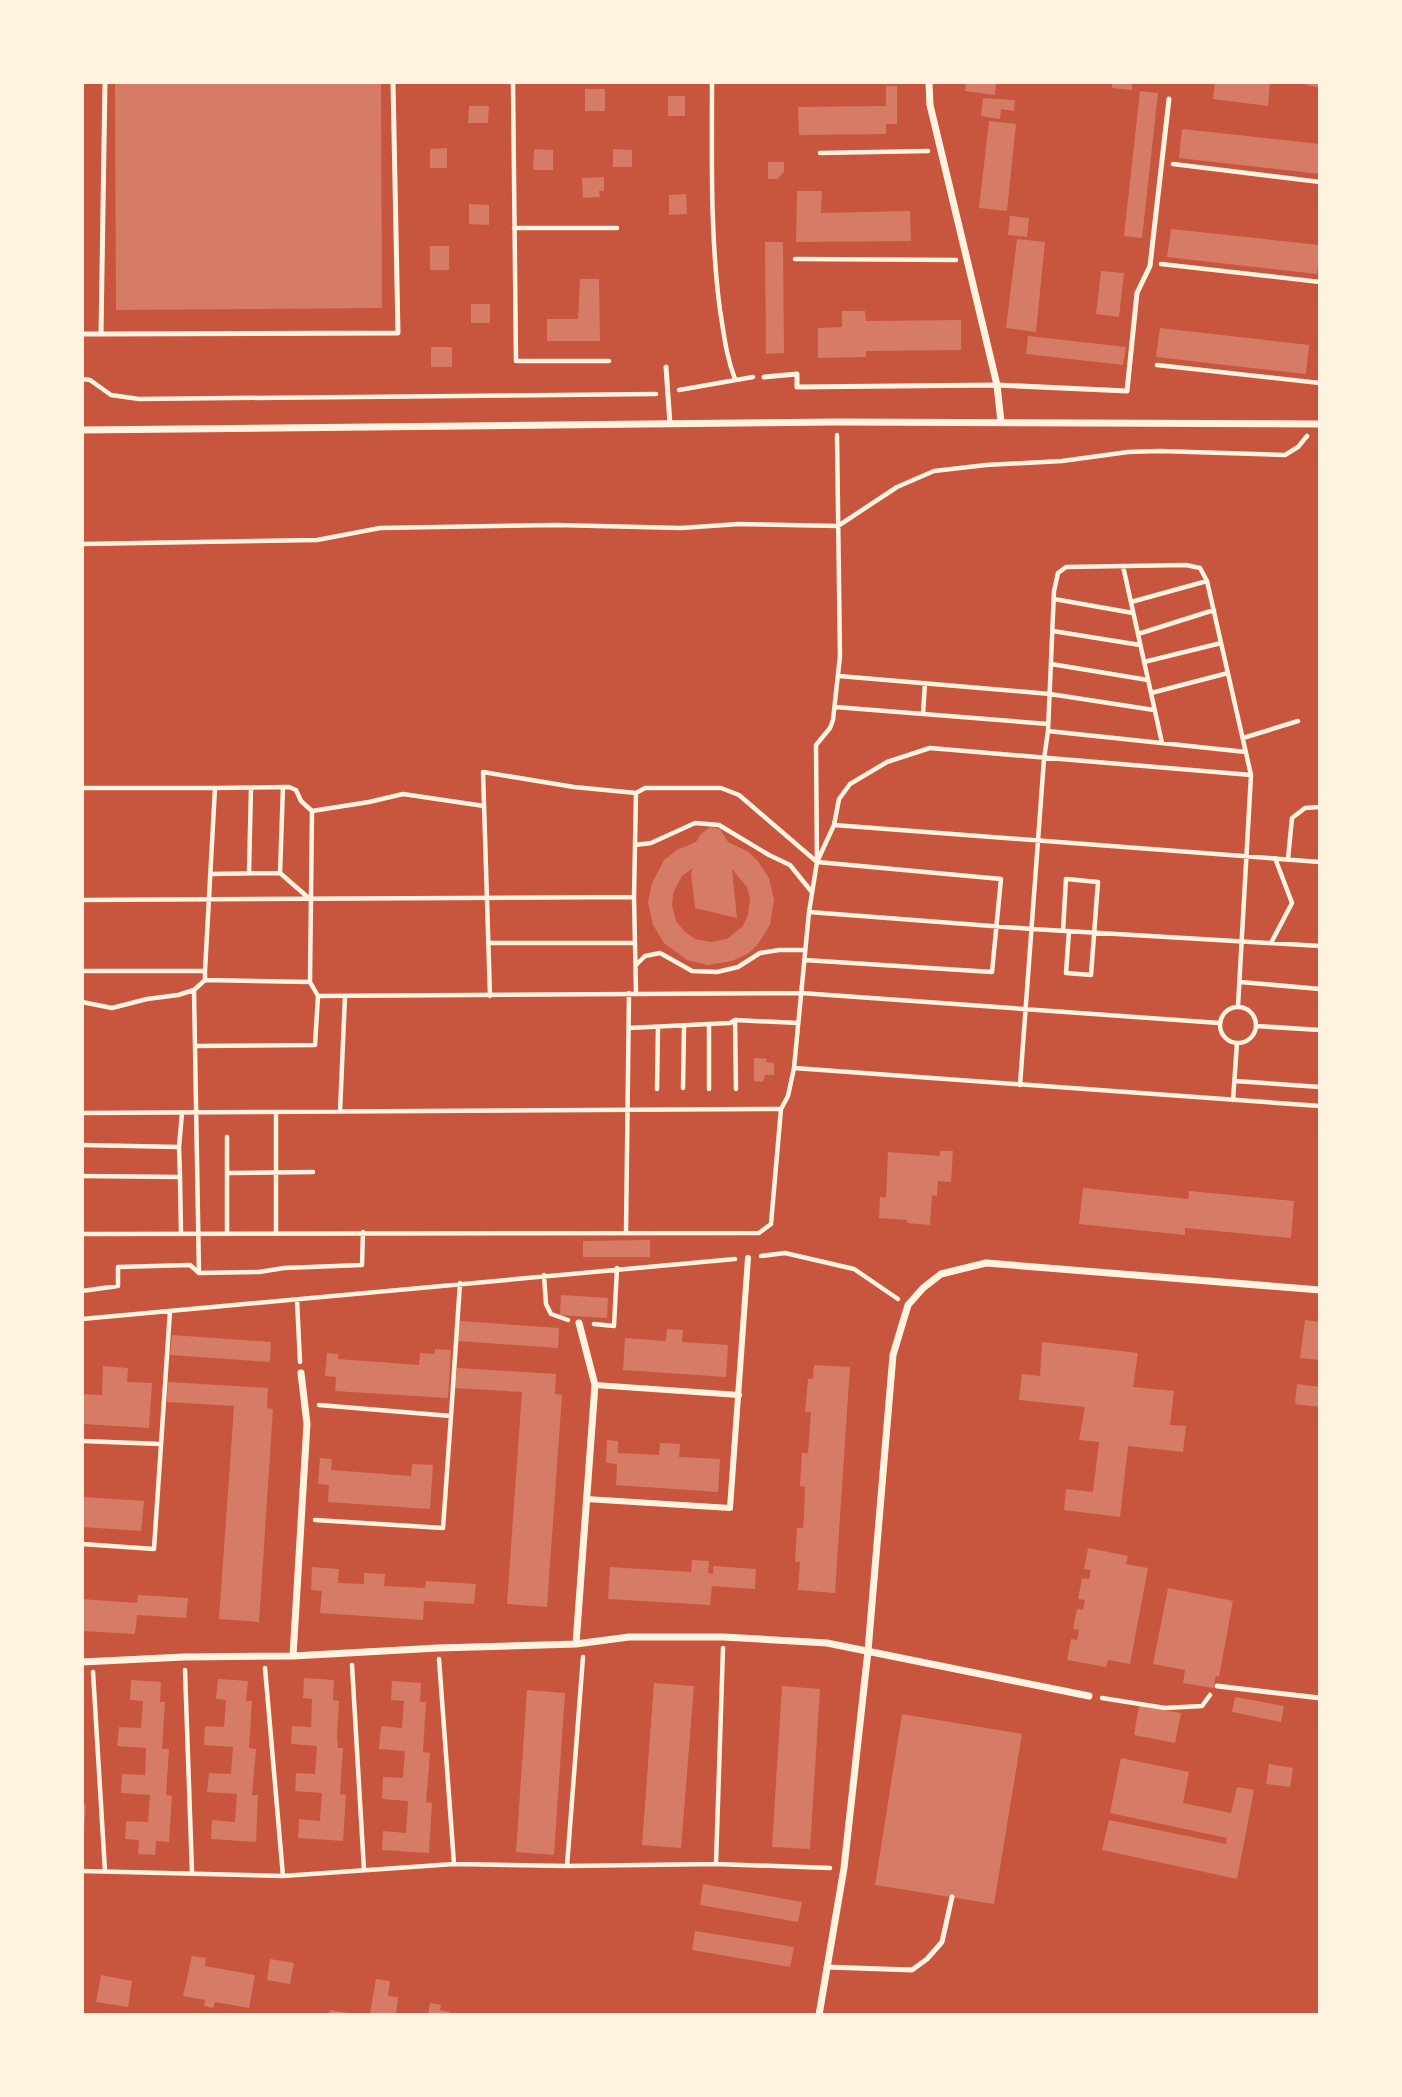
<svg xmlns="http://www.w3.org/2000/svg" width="1402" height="2097" font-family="'Alegreya Sans',sans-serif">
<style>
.building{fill:#d67c66;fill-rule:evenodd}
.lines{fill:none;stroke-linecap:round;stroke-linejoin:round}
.path{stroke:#fff3e0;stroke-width:4.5}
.service{stroke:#fff3e0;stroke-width:5}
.pedestrian{stroke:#fff3e0;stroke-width:6}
.minor{stroke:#fff3e0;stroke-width:7}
</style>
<rect width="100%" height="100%" fill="#c8553d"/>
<!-- building -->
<path class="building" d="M174,82h207l1,226 -266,2 -1,-227z
M966,82h30l-1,13 -30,-4z
M1112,82h20v8l-20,-2z
M1215,82h55l-2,24 -55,-7z
M1300,82h20v6l-20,-5z
M886,86h11v38h-11v10l-87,1 -1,-28 88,-1z
M585,89h20v22h-20z
M1140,91l18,2 -16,145 -18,-2z
M668,96h17v20h-17z
M983,98l32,2 -1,11 -13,-2 -1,10 -19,-3z
M469,106h20l-1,17h-20z
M989,121l27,3 -9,87 -28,-3z
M1182,129l138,15v30l-141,-16z
M447,148v20h-17v-19z
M534,149l19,1v20h-20z
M613,149l19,1v17h-19z
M768,162h16v10l-7,7h-9z
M604,177v14h-5l1,6 -17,1 -1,-20z
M797,191h25l-1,22 89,-2 1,30 -115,1z
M686,194l1,20 -18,1v-20z
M469,204l20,1v20l-20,-1z
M1010,216l19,2 -2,19 -19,-2z
M1171,229l149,16 -3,29 -150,-17z
M1017,239l28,3 -9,90 -30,-4z
M765,242h18l1,111 -18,1z
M430,246h19v24h-19z
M1101,271l23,2 -5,44 -23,-3z
M580,279h19l1,62h-53v-22h31z
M471,304h19v19h-19z
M842,311h23l1,10 95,-1v30l-95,1v6l-48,1v-30l24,-1z
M1160,328l149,17 -3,29 -150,-17z
M1028,336l98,11 -3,18 -97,-11z
M431,347h21v20h-21z
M710,827l10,2 8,13 19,9 10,9 12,18 5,22 -4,25 -12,19 -9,9 -17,8 -24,4 -21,-5 -23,-17 -11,-18 -5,-23 4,-19 12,-23 13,-10 19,-8 5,-8zM693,868l-2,5 4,35 42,10 -5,-49 15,18 3,11 -2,17 -5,11 -16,13 -16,3 -16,-3 -10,-7 -9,-11 -4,-16 1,-12 9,-17z
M754,1058l13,1 -1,3 8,1v12h-9l-2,7 -9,-1z
M940,1151h13l-2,31 -13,-1 -1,15 -5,-1 -2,30 -23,-2v-3l-28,-2 1,-21 6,1 2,-46 52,4z
M1083,1188l105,11 1,-8 105,10 -3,37 -106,-10v7l-106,-11z
M650,1240v17h-67v-16z
M561,1295l47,3 -1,20 -47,-3z
M1305,1320l15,2v38l-20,-2z
M460,1321l99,7 -1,20 -100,-7z
M667,1329l16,1 -1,12 46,3 -2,32 -103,-7 2,-32 41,3z
M172,1335l99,7 -1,20 -100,-7z
M1042,1342l96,11 -5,34 41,4 -4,34 16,1 -3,26 -55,-6 -8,71 -56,-7 2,-21 27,3 6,-50 -20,-2 6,-33 -66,-7 3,-26 18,2z
M435,1349l16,1 -3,48 -113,-7 1,-14 -11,-1 2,-23 11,1v5l81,6 1,-12 15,1z
M814,1365l36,2 -15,226 -37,-3 2,-28h-5l2,-34h6l1,-13 1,-28 -5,-1 2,-33h6l1,-13 2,-28h-6l3,-33h5z
M103,1366l25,2 -1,14 25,1 -3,45 -67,-4v-30l20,1z
M457,1368l99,6 -1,20 7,1 -15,212 -40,-3 15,-212 -67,-4z
M168,1382l100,6 -1,20 6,1 -14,213 -40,-3 15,-213 -67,-4z
M1297,1384l23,3v20l-25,-3z
M607,1440l11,1v12l41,2 1,-12 20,1 -1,13 41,2 -2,33 -102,-7 1,-21 -11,-1z
M320,1458l12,1 -1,11 80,6 1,-12 21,1 -3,44 -102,-7 1,-17 -11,-1z
M82,1497l62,4 -3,30 -59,-4z
M1088,1548l40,8 -2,8 22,4 -18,96 -22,-4 -2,7 -39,-7 4,-21 6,1 2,-10 -6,-1 4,-20 6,1 2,-10 -7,-1 4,-21 7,1 2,-9 -7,-1z
M692,1560l17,1 -1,12 5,1v-8l43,3 -1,20 -43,-3 -2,19 -102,-6 2,-32 81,5z
M312,1567l27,2 -1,14 26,1v-11l21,1 -1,12 41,2 1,-7 50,3 -2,20 -50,-3 -1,19 -103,-7 2,-22 -11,-1z
M1168,1588l65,13 -14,76 -3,-1 -3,12 -30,-5 2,-13 -32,-6z
M138,1595l50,3 -2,20 -49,-3 -2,19 -53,-3v-32l55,4z
M304,1678l30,2 -1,20 6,1 -2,34 1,13h5l-3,46 6,1 -3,46 -45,-3 1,-19 21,2 2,-28 -27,-2 1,-18 19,1 2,-28 -26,-2 1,-18 19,1 1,-28 -9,-1z
M218,1679l30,2 -2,20h6l-3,47 7,1 -4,46h6l-2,47 -45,-3 1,-19 23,2 2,-28 -30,-2 2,-19 22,1 2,-27 -29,-2 1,-19 19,1 2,-27 -10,-1z
M131,1680l30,2 -1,20h5l-3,47h7l-3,46 6,1 -3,46 -13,-1 -1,14 -17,-1 1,-14 -14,-1 1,-18 22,1 2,-27 -29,-2 1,-19 23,1 1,-27 -29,-2 2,-19 22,1 2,-27 -13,-1z
M392,1681l29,2 -1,19h6l-3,50 7,1 -4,49 6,1 -3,50 -47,-3 1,-19 23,2 2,-32 -26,-2 1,-22 20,1 2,-27 -26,-2 2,-23 21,2 2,-27 -13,-1z
M654,1683l40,3 -13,162 -39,-3z
M782,1686l38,3 -10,160 -38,-2z
M527,1690l38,3 -11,162 -38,-3z
M1235,1697l49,9 -3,16 -49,-10z
M1139,1706l42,7 -6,30 -41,-8z
M902,1714l120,20 -28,170 -119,-19z
M1121,1758l68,14 -6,31 48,10 6,-26 17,3 -17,89 -135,-29 7,-30 117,24 1,-6 -117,-25z
M1269,1764l24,4 -3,19 -24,-3z
M82,1805h4l-2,27h-2z
M703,1884l99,18 -4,20 -98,-17z
M695,1931l99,16 -4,20 -98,-17z
M192,1956l14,2 -1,8 50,9 -6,33 -34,-6 -2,6 -9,-2 1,-6 -22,-4z
M270,1959l24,4 -4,21 -23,-4z
M101,1975l31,6 -4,26 -32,-5z
M376,1979l14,2 -2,15 10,1 -2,18 -26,-2z
M430,2003l11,2 -1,5 10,2 -1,3h-21z
M330,2010l18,3v2h-19z"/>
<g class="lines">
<!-- path -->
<path class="path" d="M513,82l3,279h93
M712,82c0,76 -2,153 8,228 4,24 6,46 15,69
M820,153l108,-2
M1173,164l147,18
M514,228h103
M795,259l161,1
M1161,264l159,18
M1157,365l163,18
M82,379l8,1 21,15 28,4 517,-5
M679,390l74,-13
M82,544l235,-4 63,-12 176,-3 125,3 58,-4 99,2 59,-39 37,-16 52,-6 76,-4 66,-9 31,-1 126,4 13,-8 9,-11
M1123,566l39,177
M1054,599l79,14
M1131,602l76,-21
M1053,631l87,14
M1138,634l76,-24
M1144,662l77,-19
M1051,664l97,16
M839,676l211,18 104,16
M1151,693l77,-20
M835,707l213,17
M923,714l2,-31
M1048,731l198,21
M1243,738l55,-17
M82,788h133l-10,183
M215,788l74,-1 7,3 5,11 11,10 57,-9 34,-8 81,12
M834,825l486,37
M635,845l16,-2 44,-20 24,2 50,30 21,10 21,26
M1288,859l4,-41 13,-10 15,-1
M817,861l-1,-116 14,-17 3,-8 7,-64 -3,-221
M817,862l17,-37 5,-26 11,-15 37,-22 43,-14 321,27 -13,231
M249,873l2,-85
M280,873l3,-86
M210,874l70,-1 31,27
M82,900l552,-3
M1063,931l3,-52 32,3 -7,93 -25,-2 3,-42
M488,943h147
M1271,943l21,-40 -17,-45
M804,960l188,12 9,-93 -184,-17
M636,965l9,-9 15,-3 32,18 25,1 21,-5 22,-14 19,-3h25
M82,971h123v9
M310,981l2,-170
M1240,982l80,7
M194,990l5,283
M636,993l-2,-96 2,-104 9,-5h76l18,7 78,67 -8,50
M318,996l483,-3 418,30
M490,996l-7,-224 91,15 62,6
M82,1002l30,6 35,-9 31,-4 16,-5 11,-10 105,2 8,14 -3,49 -120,1
M1220 1025a18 18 0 1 1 36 0a18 18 0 1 1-36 0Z
M735,1020l1,69
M1256,1026l64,4
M629,1028l101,-5 5,-3 63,3
M794,1068l526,38
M1235,1081l85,6
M1020,1085l24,-326 4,-28 6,-140 4,-18 8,-6 120,-2 14,3 7,13 44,194
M683,1088l1,-61
M657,1089l1,-61
M709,1089v-65
M1233,1100l4,-57
M340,1112l5,-116
M82,1113l699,-4 7,-13 6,-28 15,-156 223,17 288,17
M227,1137v96
M82,1145l97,2 1,30 -98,-1
M179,1147l3,-34
M227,1173l86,-1
M180,1177l1,56
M626,1232l3,-239
M276,1233v-121
M82,1234l677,-1 12,-9 10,-115
M761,1256l24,-3 69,16 44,30
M544,1275l2,29 5,10 17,6
M82,1291l36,-5v-19l72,-2 9,8 60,-1 25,-4 78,-3 1,-33
M297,1300l3,62
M82,1319l653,-60
M594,1324l20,2 3,-58
M451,1416l9,-133
M82,1441l79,3
M315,1520l128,8 8,-112 -132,-11
M82,1544l72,5 16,-238
M439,1659l15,205
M352,1665l12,205
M265,1668l18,208
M185,1670l7,202
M93,1672l12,199
M1102,1698l63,10 37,-2 8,-11
M716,1864l7,-216
M567,1866l16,-209
M82,1871l201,5 171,-12 113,2 149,-2 114,4"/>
<!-- service -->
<path class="service" d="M82,334h19l4,-252
M101,334l297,-1 -5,-251
M666,367l4,57
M764,377l33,-3v13l200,-2 130,6 10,-98 13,-27 19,-167
M1217,1686l103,12
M826,1967l86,3 15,-11 15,-17 10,-45"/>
<!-- pedestrian -->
<path class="pedestrian" d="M595,1385l144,10
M586,1499l144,9 18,-250"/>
<!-- minor -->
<path class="minor" d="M929,82l1,23 67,280 4,37
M82,430l755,-8 483,2
M576,1644l19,-259 -16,-62
M293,1656l14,-232 -6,-51
M82,1662l102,-5 109,-1 145,-8 138,-4 53,-7h94l104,6 262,53
M819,2015l25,-147 24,-217 25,-296 15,-50 15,-17 18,-14 45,-11 334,27"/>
</g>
<!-- border -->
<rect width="1402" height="2097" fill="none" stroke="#fff3e0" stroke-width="168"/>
</svg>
